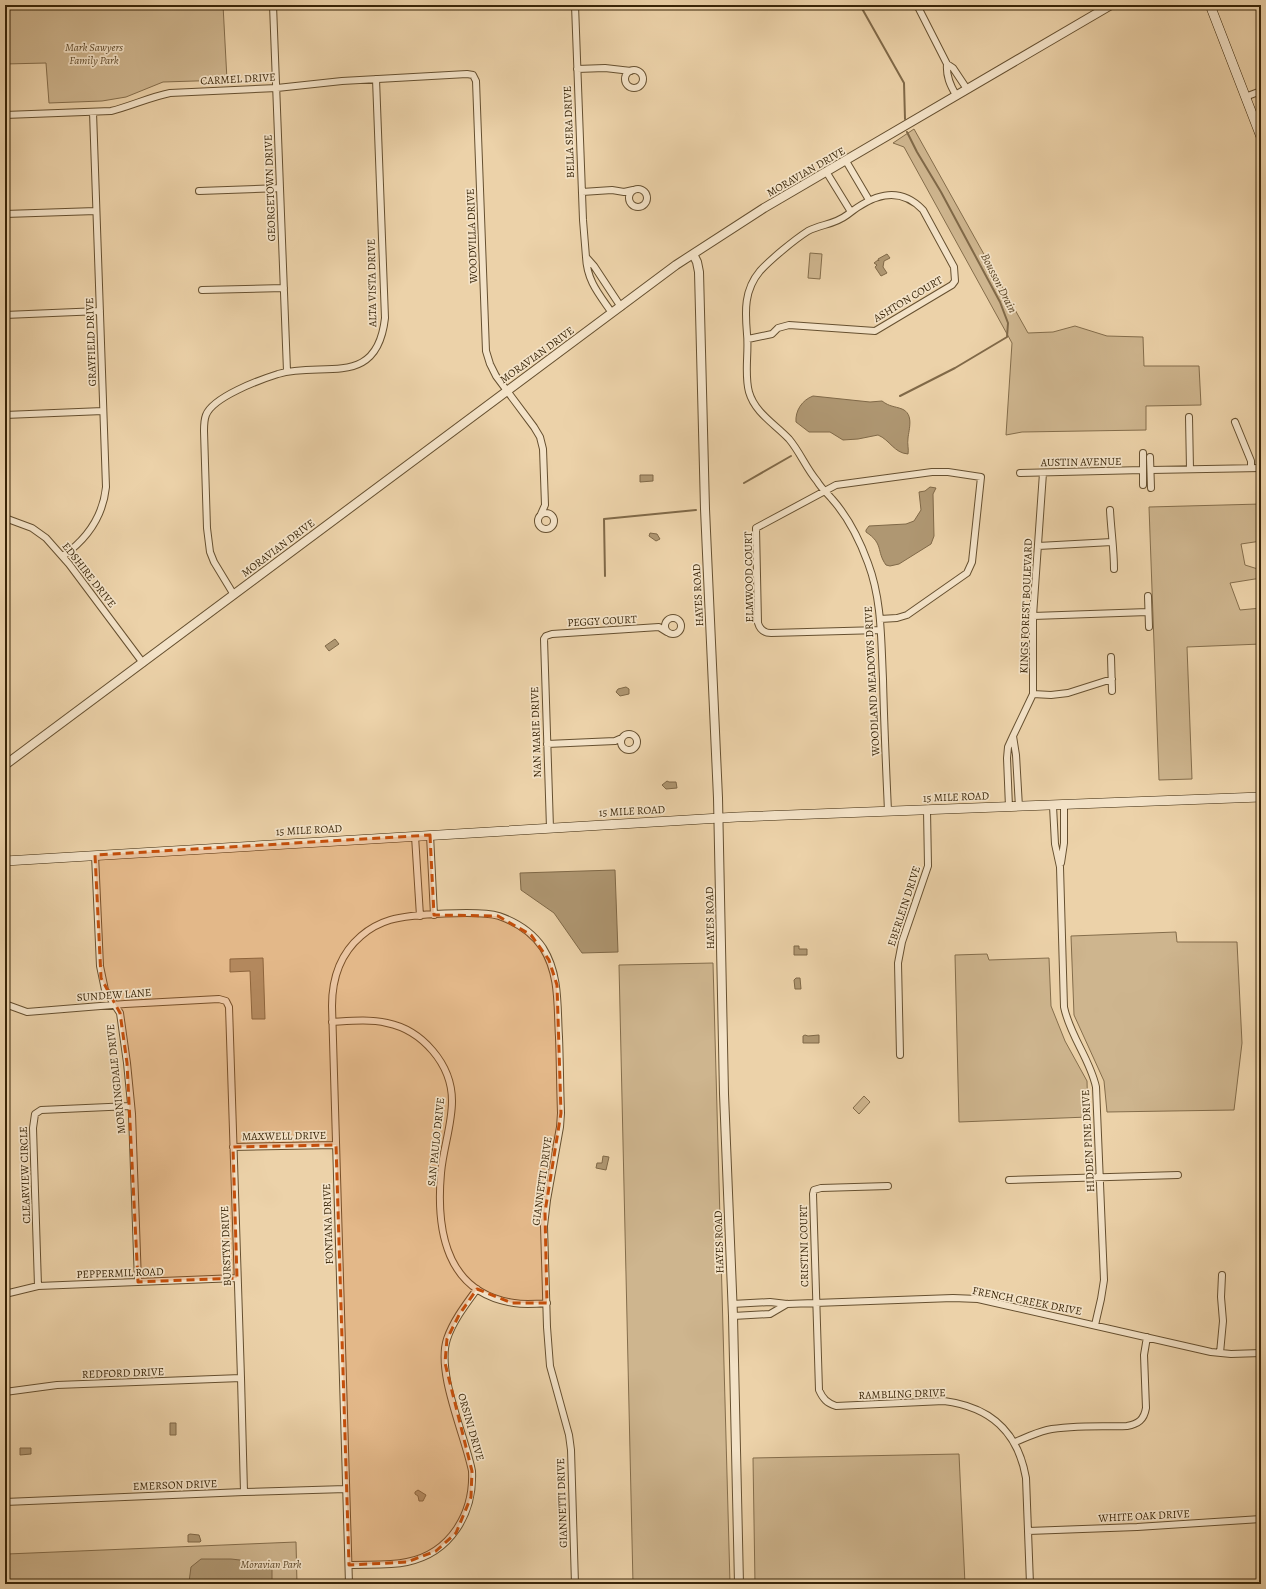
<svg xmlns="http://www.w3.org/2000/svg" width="1266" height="1589" font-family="Alegreya,serif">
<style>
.green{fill:#ceb58e;stroke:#846d4b}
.water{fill:#af9772;stroke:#806948}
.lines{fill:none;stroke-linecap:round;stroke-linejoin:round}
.stream{stroke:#806948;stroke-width:2}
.minor-casing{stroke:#665030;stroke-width:8}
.tertiary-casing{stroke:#665030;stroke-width:10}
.secondary-casing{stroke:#392508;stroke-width:10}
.minor{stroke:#f3e2c7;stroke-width:6}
.tertiary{stroke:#f3e2c7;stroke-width:8}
.secondary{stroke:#f3e2c7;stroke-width:9}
.marked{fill:#c54f0b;fill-opacity:0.2;stroke:#c54f0b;stroke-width:3;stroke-dasharray:8 5;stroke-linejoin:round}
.labels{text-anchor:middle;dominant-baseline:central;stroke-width:3.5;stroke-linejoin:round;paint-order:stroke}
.park-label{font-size:11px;font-style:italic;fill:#5e492a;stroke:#f3e2c7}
.street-label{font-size:11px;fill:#392508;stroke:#f3e2c7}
.water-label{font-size:12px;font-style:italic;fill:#5c4728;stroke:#f3e2c7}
</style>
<rect width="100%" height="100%" fill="#ecd2a9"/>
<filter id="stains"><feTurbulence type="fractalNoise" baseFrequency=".005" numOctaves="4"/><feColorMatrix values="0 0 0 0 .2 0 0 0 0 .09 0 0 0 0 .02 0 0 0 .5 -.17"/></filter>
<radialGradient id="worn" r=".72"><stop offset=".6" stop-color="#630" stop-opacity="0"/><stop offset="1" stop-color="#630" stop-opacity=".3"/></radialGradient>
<!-- green -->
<path class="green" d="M5,5h218l4,75 -64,2 -37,15 -24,4 -53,2 -3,-40 -41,1z
M914,129l114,204 25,-1 22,-6 32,10 36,1 1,29h55l2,39 -55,1v24l-124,2 -16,3 6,-92 -108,-196 -11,-4z
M810,253l12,1 -2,25 -12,-1z
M1261,504v37l-20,3 4,21 16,5v8l-31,5 10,27 21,-2v36l-74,3 5,132 -33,1 -10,-273z
M1176,932l1,10h60l5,101 -8,67 -127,2 -3,-31 -30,-66 -3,-79z
M987,954l2,6 60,-2 2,48 14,35 22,40 1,36 -129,5 -4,-167z
M713,963l17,621h-97l-14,-619z
M864,1096l6,6 -11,12 -6,-6z
M959,1454l6,130h-210l-2,-126z
M296,1542l1,42h-290v-30z"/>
<!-- water -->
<path class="water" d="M887,254l3,4 -6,3 -1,6 4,6 -6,3 -6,-9 2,-2 -3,-2 4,-3 1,1 -1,-2z
M813,396l57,6 12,-1c8,6 12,5 20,8 12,5 7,20 6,29 -1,6 1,11 0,16 -14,-1 -18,-14 -30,-19l-20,4 -15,1 -13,-8h-21l-13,-10c-1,-11 6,-22 17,-26z
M640,475h13v6l-13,1z
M930,487l6,1 -3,6 1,42 -3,8 -32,20 -9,2 -4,-1c-10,-14 -2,-21 -20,-33v-2l3,-4 37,-2 8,-3 7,-11 -2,-18 6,-1z
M650,533l7,1 3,5 -4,2 -7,-5z
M335,639l4,5 -10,7 -4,-5z
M626,687l3,2v5l-9,2 -4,-4 2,-3z
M667,781l2,1h7l1,6 -11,1 -4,-4z
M615,870l3,82 -36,1 -28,-40 -33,-23 -1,-17z
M794,946h5v3h8v6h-13z
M263,958l2,61h-13l-2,-48 -20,1v-13z
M796,978h4l1,11h-6l-1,-9z
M805,1035l3,1 11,-1v8h-16v-7z
M603,1156l6,1 -3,13 -10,-2 1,-5h5z
M170,1423h6v12h-6z
M20,1448h11v6l-11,1z
M418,1490l8,5 -3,6h-4l-1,-5 -3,-2v-2z
M190,1534l9,1 2,6 -1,1h-12v-7z
M201,1559h30l35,4 6,7v10l-31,4h-46l-6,-2 2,-15z"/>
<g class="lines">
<!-- stream -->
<path class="stream" d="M860,5l44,78 1,36
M900,396l55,-28 52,-31 1,-14 -8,-21 -59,-110 -24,-40 -10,-20
M744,483l47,-27
M605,576l-1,-57 92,-9"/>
<!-- minor casing -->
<g class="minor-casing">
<path id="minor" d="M273,5l14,366
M575,5l8,215 3,37
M917,5l30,59
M577,69l28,-1 26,3
M625 79a9 9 0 1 1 18 0a9 9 0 1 1-18 0Z
M956,95c-6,-10 -10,-19 -9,-31l6,4 14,21
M1245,97l16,-6
M5,115l106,-4c20,-5 39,-14 59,-18l107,-5 65,-7 125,-7 6,1 3,6 10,270 4,13 6,12 38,51 6,10 3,12 2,56 -4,9
M846,161l23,39
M827,173l24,39
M629 198a9 9 0 1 1 18 0a9 9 0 1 1-18 0Z
M199,191l81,-3
M582,192l30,-2 12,2 9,-2
M5,214l91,-3
M202,290l82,-2
M612,313c-13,-19 -25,-32 -26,-56l8,9 27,41
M5,315l95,-4
M748,339l24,-5 6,-6 11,-3 86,6 77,-46 3,-4 -1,-14 -31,-57c-25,-26 -52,-14 -76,5 -13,10 -26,9 -39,16 -14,9 -37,28 -48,40 -16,19 -15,40 -13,63 2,19 -3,40 2,58 6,21 26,32 40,47 11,13 17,29 28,42 4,7 10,12 15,18 16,18 28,42 36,64 14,37 13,77 15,116 1,44 3,88 5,132
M5,415l98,-4
M1189,417l1,52
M1235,422l16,39v7
M1143,453v32
M1150,457l1,31
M1151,470l110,-2
M1020,473l123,-3
M1110,510c1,20 4,39 4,59
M538 521a8 8 0 1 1 16 0a8 8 0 1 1-16 0Z
M5,518l27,10 14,10 23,26 74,99
M1038,546l74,-4
M63,556c24,-17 40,-40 43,-69l-13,-375
M234,595l-20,-33 -4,-10 -3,-24 -3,-97c0,-5 0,-11 2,-16 7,-18 53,-35 72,-41 46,-13 99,15 107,-56l-9,-239
M1148,596l1,31
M1033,616l115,-4
M665 626a8 8 0 1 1 16 0a8 8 0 1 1-16 0Z
M880,619l17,-1 10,-3 60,-42 5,-11 9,-85 -33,-5h-16l-96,13 -80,43 2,95c2,7 6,10 13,10l109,-3
M1111,657l1,34
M1033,694l18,1 17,-2 44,-14
M621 742a8 8 0 1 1 16 0a8 8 0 1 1-16 0Z
M1013,736l20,-42v-78l10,-143
M547,744l68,-3 7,-3
M1053,806l2,38 5,23 4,140c6,29 26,52 32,80l8,193 -3,19 -6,26
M1009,807l-2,-49 1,-11 5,-11 3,19 3,52
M550,828l-6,-189 2,-3 6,-2 107,-7 8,5
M430,835l4,80
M415,836l5,80
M95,855l5,111 5,24 15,23 7,50 5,51 6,168
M1061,863l3,-20v-38
M5,1004l22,8 98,-8 94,-5 7,2 3,6 12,371 3,114
M332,1022c18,-1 37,-3 55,1 35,7 65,41 65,78 0,24 -9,48 -11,72 -5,57 5,120 73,130 11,2 22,1 33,0
M900,1055l-2,-92 4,-21 26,-76 -1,-56
M233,1147l103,-2
M1009,1180l169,-5
M888,1186l-67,2 -7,2 -1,4 6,196c4,9 8,13 17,16l108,-5c47,6 74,31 82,77l4,106
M38,1286l-5,-158 2,-14 6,-4 90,-4
M5,1294l33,-8 199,-8
M732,1304l38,-2 17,2 166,-6 25,1 233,53 20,2 30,-1
M733,1316l37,-2 17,-10
M1220,1353l3,-32 -2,-24 1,-22
M5,1392l52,-7 184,-7
M1015,1442c10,-4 20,-9 32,-12 26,-5 53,-3 80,-4 11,-2 17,-6 19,-18l-2,-53 3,-18
M5,1502l239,-10 102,-3
M1028,1531l109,-4 124,-8
M349,1565c19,-1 39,1 58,-3 44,-9 67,-49 65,-91 -7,-36 -36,-98 -25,-132 6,-18 19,-35 30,-50
M349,1584l-17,-578c0,-27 8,-52 29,-70 8,-7 19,-13 29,-16 20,-6 90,-10 109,-4 17,6 34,17 44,32 17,27 14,59 16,89 1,25 1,50 2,76l-1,14 -13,73 -3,26 3,101 3,39 19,69 2,15 4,134"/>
</g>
<!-- tertiary casing -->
<g class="tertiary-casing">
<path id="tertiary" d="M693,254l4,8 2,10 6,237 13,289 6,296 9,222 6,268
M5,765l671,-500 88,-57 347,-203"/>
</g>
<!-- secondary casing -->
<g class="secondary-casing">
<path id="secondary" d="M1210,5l51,132
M5,861l732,-44 524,-20"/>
</g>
<!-- minor -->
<use href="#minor" class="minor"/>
<!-- tertiary -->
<use href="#tertiary" class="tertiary"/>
<!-- secondary -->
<use href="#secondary" class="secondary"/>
</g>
<!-- marked area -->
<path class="marked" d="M430,835l4,80 64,1 33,19 18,25 8,25 4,128 -16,99 2,91h-35l-35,-14 -18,26 -12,24 -2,24 27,108 -1,26 -15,36 -20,18 -29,11 -58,3 -13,-420 -103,2 4,131 -99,4 -11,-219 -7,-50 -19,-35 -6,-123z"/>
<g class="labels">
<!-- park labels -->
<g class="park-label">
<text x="94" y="47">Mark Sawyers<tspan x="94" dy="13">Family Park</tspan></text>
<text x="271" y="1564">Moravian Park</text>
</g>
<!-- street labels -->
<g class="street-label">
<text transform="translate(238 79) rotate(-3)">CARMEL DRIVE</text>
<text transform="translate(569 132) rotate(-92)">BELLA SERA DRIVE</text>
<text transform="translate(806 172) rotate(-30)">MORAVIAN DRIVE</text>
<text transform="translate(270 188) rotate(-92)">GEORGETOWN DRIVE</text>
<text transform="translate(472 236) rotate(-92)">WOODVILLA DRIVE</text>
<text transform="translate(372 283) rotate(-91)">ALTA VISTA DRIVE</text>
<text transform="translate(908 299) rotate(-31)">ASHTON COURT</text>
<text transform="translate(91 342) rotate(-92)">GRAYFIELD DRIVE</text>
<text transform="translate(537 355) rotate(-36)">MORAVIAN DRIVE</text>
<text transform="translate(1081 462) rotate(-1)">AUSTIN AVENUE</text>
<text transform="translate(278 548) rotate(-37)">MORAVIAN DRIVE</text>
<text transform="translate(89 575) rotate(52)">EDSHIRE DRIVE</text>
<text transform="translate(749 577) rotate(-91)">ELMWOOD COURT</text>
<text transform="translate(698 595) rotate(-93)">HAYES ROAD</text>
<text transform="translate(1026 606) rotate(-88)">KINGS FOREST BOULEVARD</text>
<text transform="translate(602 621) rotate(-3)">PEGGY COURT</text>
<text transform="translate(872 681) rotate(-93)">WOODLAND MEADOWS DRIVE</text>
<text transform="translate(536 732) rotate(-92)">NAN MARIE DRIVE</text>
<text transform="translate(956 797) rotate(-2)">15 MILE ROAD</text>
<text transform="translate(632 811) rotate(-3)">15 MILE ROAD</text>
<text transform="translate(309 830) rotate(-3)">15 MILE ROAD</text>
<text transform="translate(904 906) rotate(-72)">EBERLEIN DRIVE</text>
<text transform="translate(710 918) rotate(-91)">HAYES ROAD</text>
<text transform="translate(114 995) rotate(-4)">SUNDEW LANE</text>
<text transform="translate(116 1079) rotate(-96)">MORNINGDALE DRIVE</text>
<text transform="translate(284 1136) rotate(-1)">MAXWELL DRIVE</text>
<text transform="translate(1088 1141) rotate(-93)">HIDDEN PINE DRIVE</text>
<text transform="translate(436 1142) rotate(-84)">SAN PAULO DRIVE</text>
<text transform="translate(25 1175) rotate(-92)">CLEARVIEW CIRCLE</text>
<text transform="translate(542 1181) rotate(-82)">GIANNETTI DRIVE</text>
<text transform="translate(328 1224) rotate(-92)">FONTANA DRIVE</text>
<text transform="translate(719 1242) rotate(-92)">HAYES ROAD</text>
<text transform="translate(226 1246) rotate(-92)">BURSTYN DRIVE</text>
<text transform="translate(804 1246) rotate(-91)">CRISTINI COURT</text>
<text transform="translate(120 1273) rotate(-2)">PEPPERMIL ROAD</text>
<text transform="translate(1027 1301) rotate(11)">FRENCH CREEK DRIVE</text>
<text transform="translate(123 1373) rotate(-2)">REDFORD DRIVE</text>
<text transform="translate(902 1394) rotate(-2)">RAMBLING DRIVE</text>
<text transform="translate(471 1427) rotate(74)">ORSINI DRIVE</text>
<text transform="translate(175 1485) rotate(-2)">EMERSON DRIVE</text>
<text transform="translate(562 1503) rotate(-92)">GIANNETTI DRIVE</text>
<text transform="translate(1144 1516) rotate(-3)">WHITE OAK DRIVE</text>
</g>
<!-- water labels -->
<g class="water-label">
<text transform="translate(999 283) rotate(63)">Bousson Drain</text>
</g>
</g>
<!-- margin -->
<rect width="1266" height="1589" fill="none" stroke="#ecd2a9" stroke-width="20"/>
<rect x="6" y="6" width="1254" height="1577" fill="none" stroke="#392508" stroke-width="2"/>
<rect x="10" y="10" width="1246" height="1569" fill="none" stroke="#392508"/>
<rect width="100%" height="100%" filter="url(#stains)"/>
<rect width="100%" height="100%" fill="url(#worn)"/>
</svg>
